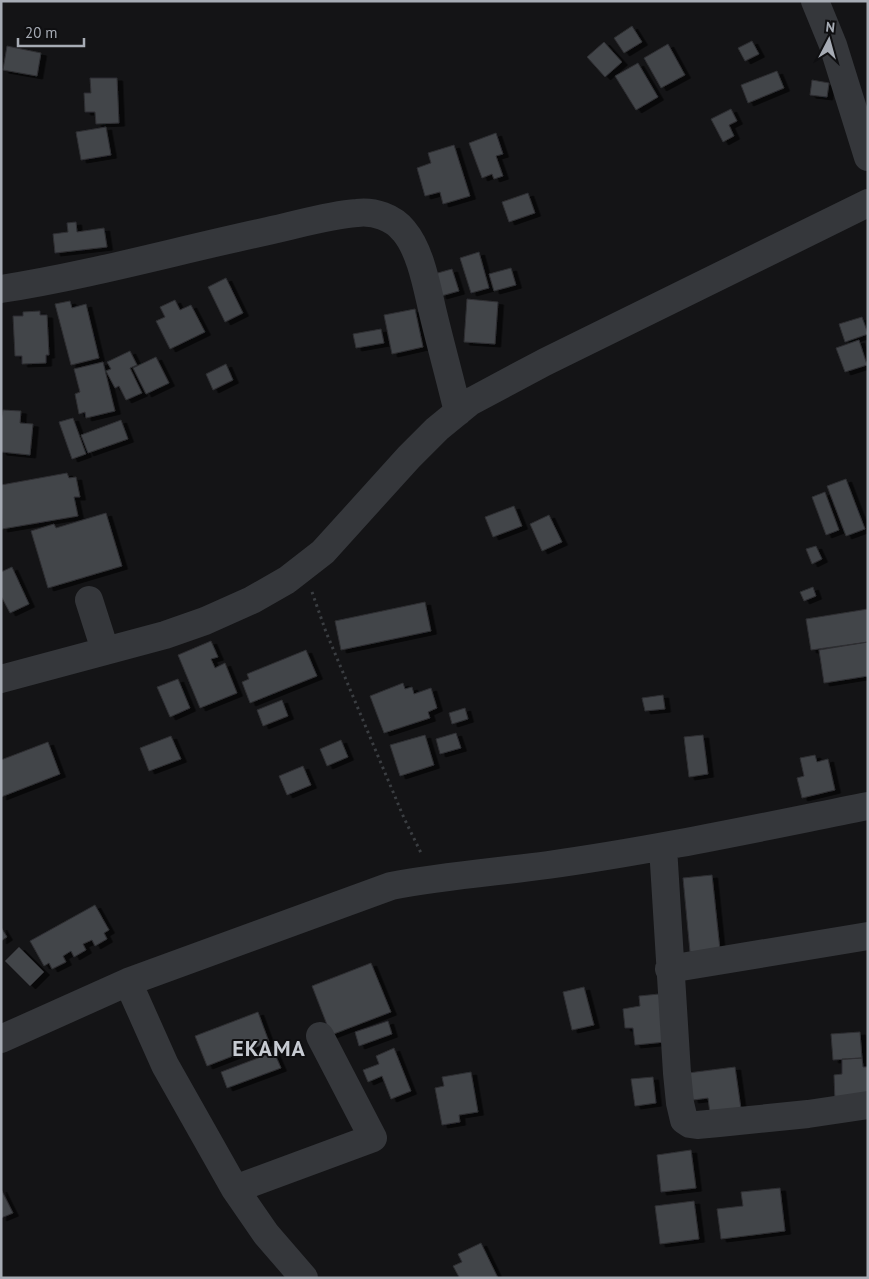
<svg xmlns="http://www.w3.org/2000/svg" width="869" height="1279" font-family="'PT Sans',sans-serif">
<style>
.building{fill:#434449;stroke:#2e2f32;filter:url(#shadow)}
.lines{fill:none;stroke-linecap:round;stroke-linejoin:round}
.path{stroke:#3b3e42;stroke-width:3;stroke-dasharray:2.5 4;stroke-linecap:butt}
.minor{stroke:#35373b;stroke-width:28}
.labels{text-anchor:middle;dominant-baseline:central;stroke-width:4;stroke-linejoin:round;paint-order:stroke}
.district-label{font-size:22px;font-weight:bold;letter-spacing:1px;fill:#c7cbd2;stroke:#0f0f11}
</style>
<defs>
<filter id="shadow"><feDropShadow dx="5.5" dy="3" stdDeviation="0" flood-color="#0009"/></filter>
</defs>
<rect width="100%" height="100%" fill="#141416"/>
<!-- building -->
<path class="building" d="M632,26l10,16 -18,11 -10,-15z
M752,41l7,13 -14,7 -7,-13z
M604,42l18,20 -17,15 -18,-20z
M668,44l17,31 -24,13 -17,-30z
M7,46l34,7 -4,23 -34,-6z
M638,63l20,34 -22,13 -21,-34z
M777,71l7,17 -36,15 -7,-18z
M90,78h27l2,45 -23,1 -1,-12h-10l-1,-19h7z
M812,80l17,3 -2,14 -17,-2z
M731,109l6,12 -8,4 5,11 -11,6 -12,-23z
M106,127l5,28 -30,5 -5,-28z
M496,133l7,21 -7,2 7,20 -9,3 -2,-5 -10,4 -13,-35z
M454,145l16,51 -27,8 -3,-12 -15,4 -8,-28 14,-5 -3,-10z
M528,193l7,20 -26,9 -7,-20z
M76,222l1,10 27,-4 3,19 -52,6 -2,-19 15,-2 -1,-9z
M479,252l10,36 -18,5 -11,-35z
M511,268l5,17 -22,6 -5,-17z
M452,269l7,22 -18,5 -7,-22z
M226,278l17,35 -18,9 -17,-35z
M467,299l31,3 -3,42 -31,-2z
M175,300l5,10 11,-5 14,27 -35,17 -14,-28 9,-4 -5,-10z
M70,301l2,7 14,-4 13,54 -28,7 -16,-61z
M415,309l8,38 -31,7 -8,-39z
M40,311v4h7l2,40h-3v8l-24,1v-8h-7l-2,-40h10v-4z
M862,317l6,17 -23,8 -6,-18z
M381,329l3,14 -28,5 -3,-14z
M859,340l8,25 -22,7 -9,-24z
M130,351l7,14 -7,3 12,25 -16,7 -7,-14 -4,2 -9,-17 5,-2 -4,-7z
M156,357l13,26 -23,11 -13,-26z
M103,362l12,49 -29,7 -1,-6 -6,2 -4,-20 5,-2 -6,-23z
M226,364l7,16 -20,10 -7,-16z
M3,410l18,1 -1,12 13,1 -3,31 -29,-3v-31z
M73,418l13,36 -14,5 -13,-37z
M121,420l7,19 -40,14 -7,-18z
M67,473l2,5 7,-1 4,20h-6l4,19 -76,13 -1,-44z
M846,479l19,50 -19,7 -19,-50z
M825,492l14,38 -13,5 -14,-38z
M514,506l8,20 -29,11 -8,-20z
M106,513l16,53 -74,22 -17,-57 23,-7 2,4z
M549,515l13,27 -20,9 -12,-27z
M816,546l6,13 -10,5 -6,-15z
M12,567l17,37 -19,9 -9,-17v-24z
M813,587l3,9 -12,5 -4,-9z
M425,602l6,29 -90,19 -6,-29z
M868,609v33l-57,8 -5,-31z
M211,641l7,16 -7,2 4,9 10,-5 12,30 -37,15 -22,-53z
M868,642v34l-44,7 -5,-33z
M306,650l11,26 -67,27 -8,-21 7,-3 -2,-5z
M178,679l12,29 -20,9 -13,-30z
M403,683l2,6 7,-2 2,7 17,-6 6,20 -9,4 2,6 -46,15 -14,-37z
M663,695l2,14 -20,2 -3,-13z
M282,700l6,16 -25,10 -6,-16z
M465,708l3,11 -16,5 -3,-11z
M456,733l5,15 -21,6 -4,-15z
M425,735l9,30 -34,11 -10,-31z
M703,735l5,39 -19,3 -5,-40z
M171,736l10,23 -32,12 -9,-23z
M341,740l7,17 -21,9 -7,-17z
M48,742l12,32 -59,23v-37z
M815,755l2,7 11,-3 7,31 -33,8 -5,-20 7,-2 -4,-18z
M303,766l8,19 -24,10 -8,-19z
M712,875l8,75 -30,2 -7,-74z
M95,905l14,25 -5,3 3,6 -12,7 -3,-6 -9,4 3,6 -12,7 -3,-6 -8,5 3,6 -14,7 -3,-6 -5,3 -14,-25z
M1,927l6,10 -6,4z
M19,947l25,25 -14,14 -25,-25z
M371,963l20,49 -60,23 -19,-49z
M584,987l10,38 -22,5 -9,-38z
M659,994l6,48 -30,3 -2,-17h-8l-2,-19 17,-3 -1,-10z
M258,1012l11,30 -62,24 -12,-30z
M388,1021l4,13 -33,12 -4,-14z
M860,1032l2,26 -29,2 -2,-26z
M394,1048l17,43 -20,8 -9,-23 -14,6 -5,-12 16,-6 -3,-8z
M274,1052l7,16 -54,20 -6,-16z
M862,1058l1,9h5v33l-33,2 -1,-27 8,-1v-15z
M735,1067l6,42 -31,5 -2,-16 -15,2 -5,-27z
M471,1072l7,40 -19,3 1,7 -18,3 -7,-37 9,-2 -2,-9z
M653,1077l3,26 -21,3 -4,-27z
M691,1150l5,38 -35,4 -4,-37z
M780,1188l5,43 -64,8 -4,-30 26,-3 -2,-14z
M1,1189l12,24 -12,5z
M694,1201l5,38 -39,5 -5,-38z
M481,1243l17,35h-42l3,-1 -6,-11 9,-4 -4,-8z"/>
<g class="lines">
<!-- path -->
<path class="path" d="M312,592l14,40 78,186 18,37"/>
<!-- minor -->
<path class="minor" d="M815,1l18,44 35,112
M1,289c90,-14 178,-39 267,-58 29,-6 59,-16 89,-18 17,-2 36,4 47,18 17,20 23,57 29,82 8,33 17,66 25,99
M89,600l16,50
M1,679l164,-44 40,-14 47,-21 35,-20 36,-28 86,-95 28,-28 33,-27 75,-40 323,-159
M663,847l14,226 3,30 4,17 6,4 7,1 22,-2 89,-9 60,-9
M669,969l199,-33
M128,982l37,83 70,124 31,45 38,44
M1,1039l127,-57 263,-96c52,-10 105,-14 157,-21 108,-15 214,-38 320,-59
M235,1189l138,-51 -53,-102"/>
</g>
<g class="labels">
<!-- district labels -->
<g class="district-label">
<text x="269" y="1048">EKAMA</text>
</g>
</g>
<!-- border -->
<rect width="869" height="1279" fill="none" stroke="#a7acb5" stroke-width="5"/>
<!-- north arrow -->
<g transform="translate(829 40) rotate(6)" stroke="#0f0f11" stroke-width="4" paint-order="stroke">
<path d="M0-4L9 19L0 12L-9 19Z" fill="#a7acb5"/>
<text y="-8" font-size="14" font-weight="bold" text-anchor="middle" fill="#a7acb5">N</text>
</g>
<!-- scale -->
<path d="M18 38v8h66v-8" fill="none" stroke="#a7acb5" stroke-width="2.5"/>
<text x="25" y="38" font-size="15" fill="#a7acb5" stroke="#0f0f11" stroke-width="4" paint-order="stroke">20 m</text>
</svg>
